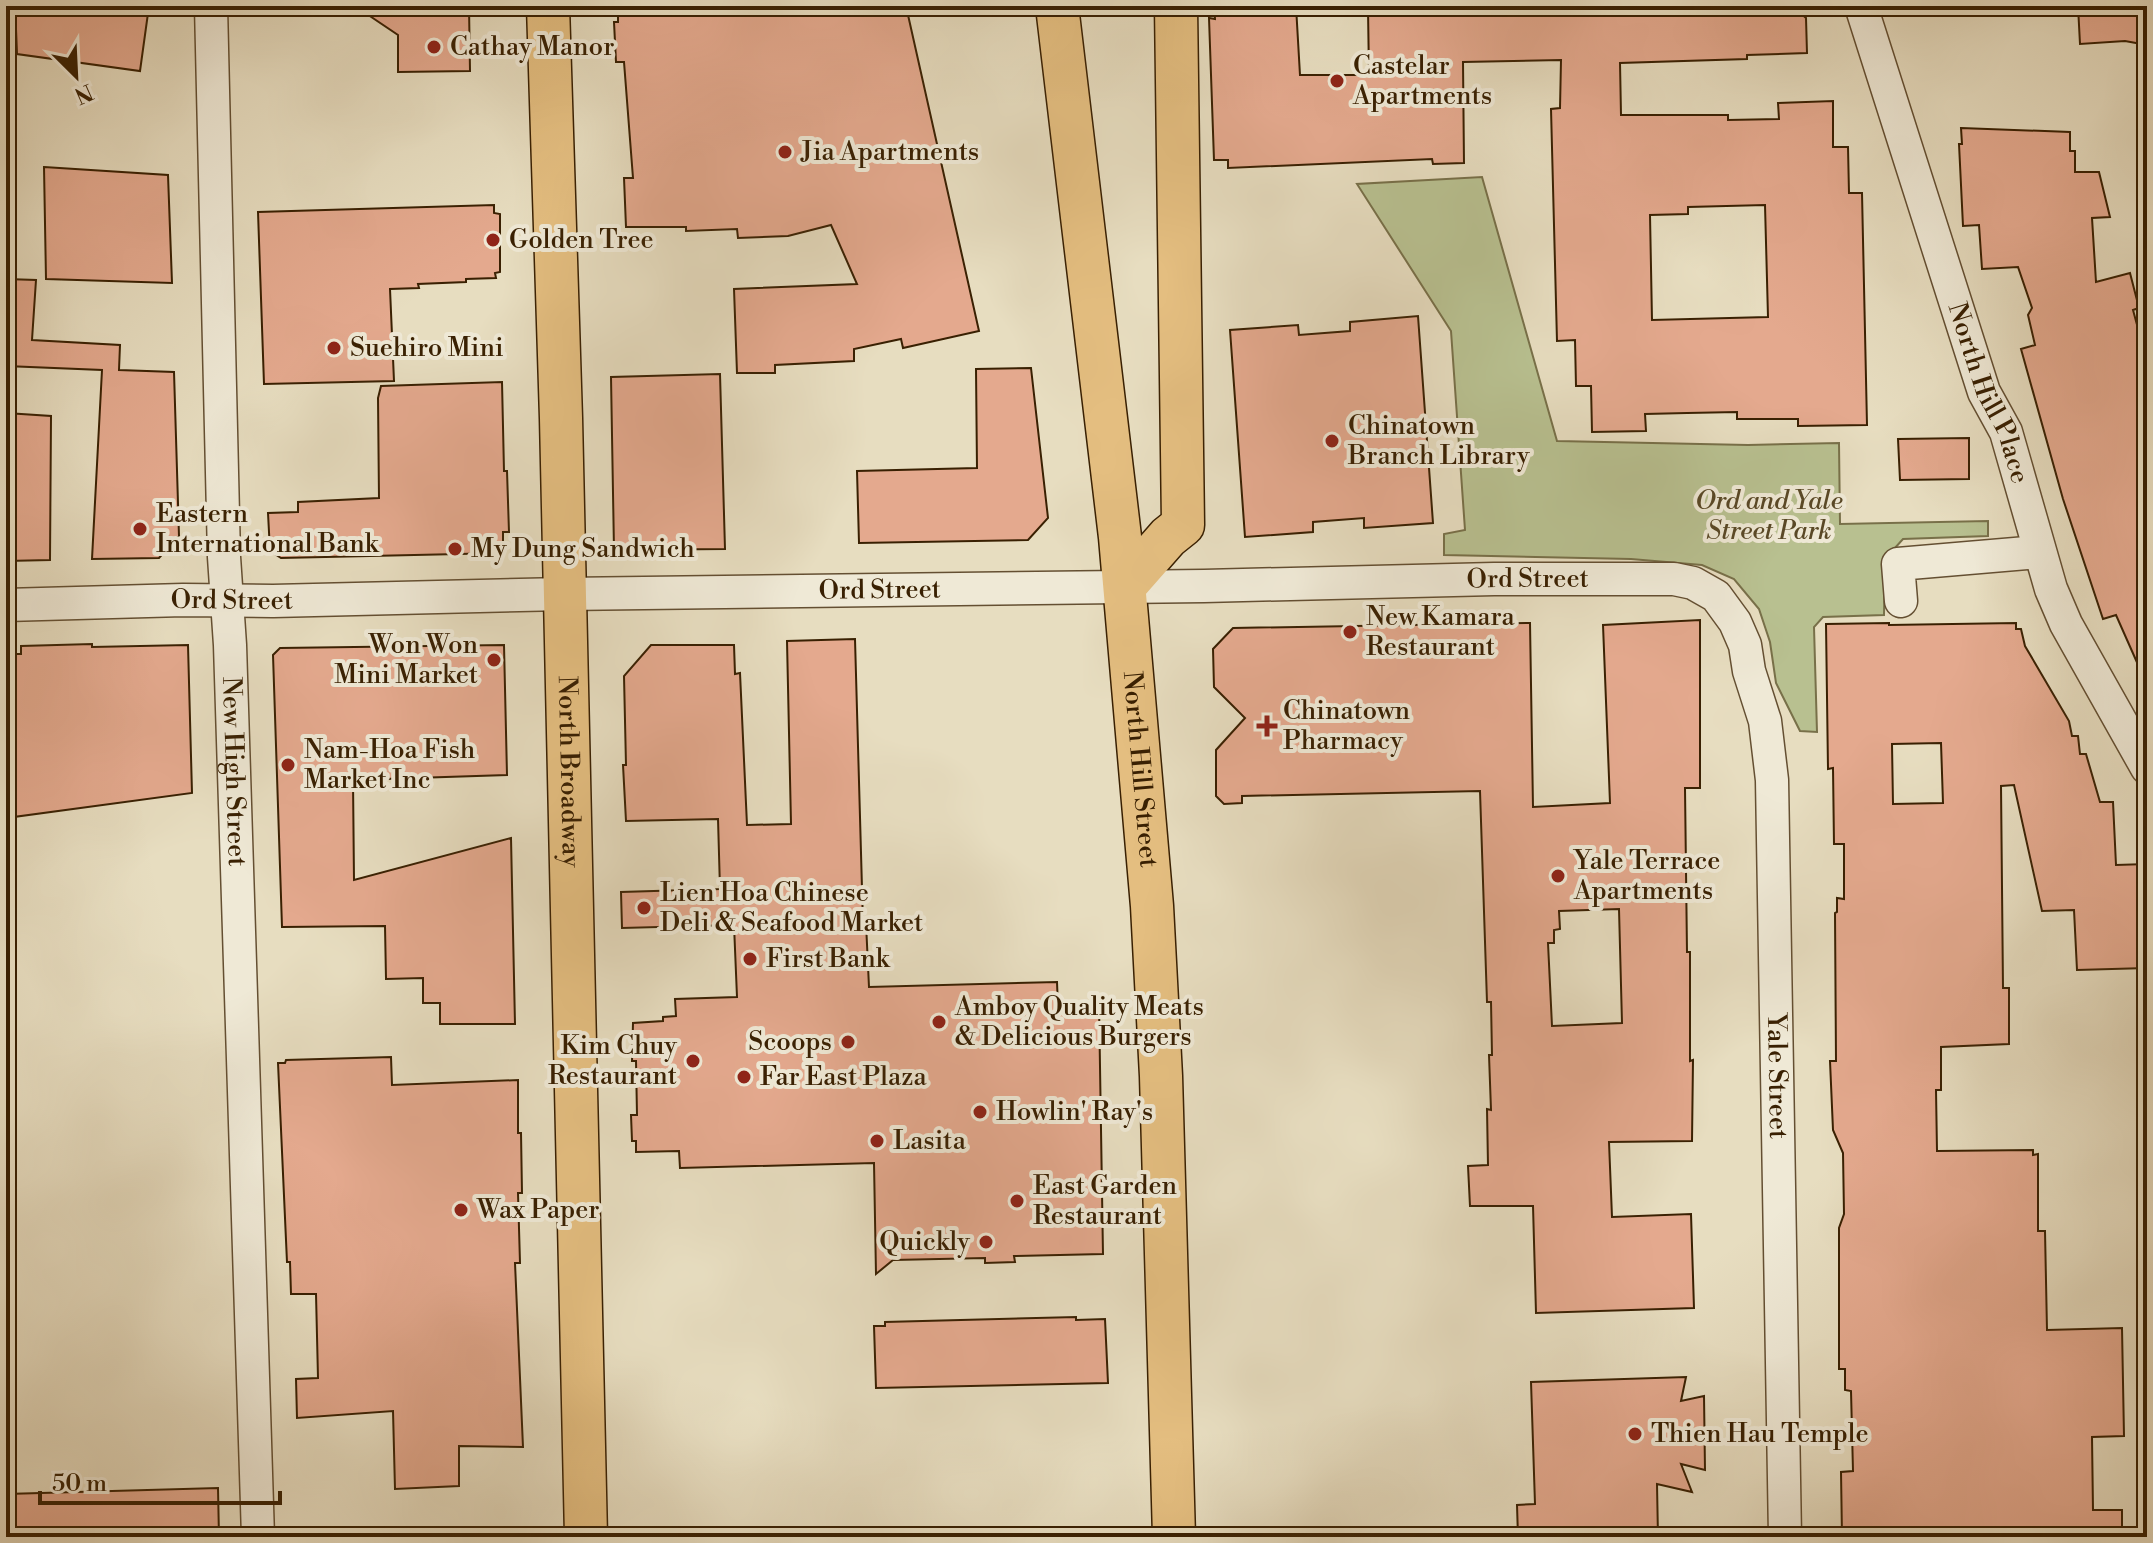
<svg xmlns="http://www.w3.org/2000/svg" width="2153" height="1543" font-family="'Libre Bodoni',serif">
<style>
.green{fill:#b8c090;stroke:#787049;stroke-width:2}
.building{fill:#e4a98e;stroke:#392002;stroke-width:2;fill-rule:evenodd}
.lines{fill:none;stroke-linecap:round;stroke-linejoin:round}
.minor-casing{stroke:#644f32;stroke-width:35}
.major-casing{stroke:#392002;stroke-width:45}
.minor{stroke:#efe9d6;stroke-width:32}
.major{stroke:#e4be80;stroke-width:42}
.poi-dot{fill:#8f2418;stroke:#efe9d6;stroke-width:3}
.labels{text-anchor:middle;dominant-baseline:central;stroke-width:8;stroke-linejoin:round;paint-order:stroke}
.poi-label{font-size:26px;fill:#392002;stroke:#efe9d6;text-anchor:start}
.street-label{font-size:26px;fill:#392002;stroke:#efe9d6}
.park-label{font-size:26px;font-style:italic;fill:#594826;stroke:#efe9d6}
</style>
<rect width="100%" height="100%" fill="#e7ddc0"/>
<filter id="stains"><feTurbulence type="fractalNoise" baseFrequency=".0025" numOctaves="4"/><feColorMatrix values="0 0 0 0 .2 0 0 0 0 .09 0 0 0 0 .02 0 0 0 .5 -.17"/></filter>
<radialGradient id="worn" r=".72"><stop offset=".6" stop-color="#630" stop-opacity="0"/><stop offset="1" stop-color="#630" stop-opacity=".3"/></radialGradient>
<!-- green -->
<path class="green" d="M1482,177l75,264 191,4 91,-2 1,81 148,-3v15l-85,3 -18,20 -1,56 -61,2 -9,10 3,105 -17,-1 -24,-48 -6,-41 -11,-33 -25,-30 -32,-14 -71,-6 -187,-4v-21l21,-4 -14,-199 -94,-147z"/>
<!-- building -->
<path class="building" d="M6,6h143l-9,65 -123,-17 -1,-25 -10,-2z
M355,6h114l1,65 -72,1v-37z
M618,6h288l73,325 -76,17 -2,-9 -47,10v12l-79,4v8h-38l-3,-84 123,-5 -26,-59 -43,11 -50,2 -1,-9 -51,2v-4h-60l-2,-49h9l-9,-116h-8l-2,-40h4z
M1214,6h82l4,69h69l-1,-66 5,-3h82v8l49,-3v-5h289l13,12 1,35 -60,2v4l-127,4 1,52h107v5l51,-1 -1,-16 55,-2v46h15l1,46h13l5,232 -69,1v-7h-61v-7l-50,1 -42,1 1,17 -54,1 -1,-46h-15l-1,-46 -18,1 -6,-232 9,-1 1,-48 -98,2 1,101 -31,1 -1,-5 -204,9v-8h-14l-5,-142 6,1zM1765,205l3,112 -116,3 -2,-105 38,-1v-7z
M2078,6h69v39l-22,-4 -45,3z
M1961,128l109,4v19h5v21h24l11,45 -18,1 4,64 34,-9 9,35 -6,2 14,52v323l-31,-70 -13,4 -40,-120 -42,-150 14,-4 -7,-30 4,-7 -14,-41 -36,2 -3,-44 -16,1 -4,-82h3z
M44,167l124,8 4,108 -126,-4z
M494,205v8l6,1v58l-5,1 1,5 -30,1v3l-48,2 1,4 -29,1 4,92 -130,3 -6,-172z
M6,279l30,1 -4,60 88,5 -1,25 55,2 5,164 -20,22 -67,1 10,-189 -96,-4z
M1418,316l15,207 -69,5v-10l-51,4v10l-68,5 -15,-207 68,-5 1,10 51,-4v-9z
M1031,368l17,150 -20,22 -169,3 -2,-72 120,-3 -1,-99z
M720,374l5,175 -111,1 -3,-173z
M502,382l2,89h3l2,61h-6v21l-222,5 -11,-7 -2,-38 30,-1v-10l81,-4 -1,-100 3,-12z
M6,413l45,3 -1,144 -44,1z
M1969,438v41l-69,1 -2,-41z
M1700,620v168h-15l2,164h3v109l3,-1 -1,81 -83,1 3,75 79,-3 3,94 -158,5 -3,-107h-63l-2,-40 20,-1 -1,-56 4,1 -2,-55h3l-1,-53h-4l-7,-211 -238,5v7l-18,1 -8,-8v-46l29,-32 -31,-31 -1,-38 20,-21 297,-5 3,184 77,-4 -7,-178zM1619,909l3,114 -70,3 -4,-83h6v-13l6,-1 -1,-18z
M1889,623v2l127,-2v6h5l4,17 44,75 3,15h6l2,18h6l14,48h13l3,63 31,-1v104l-70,2 -3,-60 -32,1 -28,-126 -13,1 2,202h6v56l-68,3v43h-5l1,61 96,-1v5l5,-1v77h7l2,99 75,-2 2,108 -32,1 1,73h29v27h-280l-1,-65 12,-1 -2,-80 -6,-1v-21h-6v-141l5,-14 -1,-61 -10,-23 -3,-69h6l-1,-148 2,-1v-14l7,1v-55h-10l-1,-76 -5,1 -2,-145zM1941,743l2,60 -50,1 -1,-60z
M855,639l8,285 3,-1 3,64 188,-5 1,26 41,-4 4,250 -89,2 1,6 -30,1v-5l-92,2 -17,14 -2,-111 -194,5 -1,-17 -43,1v-11h-4l-1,-26h6l-1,-54h-4l1,-38 30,-2v-4l13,-1 -1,-17 62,-2 -3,-72 -112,3 -1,-36 99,-3 -2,-70 -92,2 -3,-56h3l-2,-89 27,-31h83l1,29 5,-1 7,152 44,-1 -4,-183z
M92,644v3l96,-2 4,148 -186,25v-164h15v-8z
M504,645l3,130 -154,5 1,100 157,-42 4,186h-75v-21h-17v-25l-37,1 -1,-53 -103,1 -9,-272 7,-7z
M391,1057l1,28 126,-5v53h3l1,60h-4l2,70h-5l8,184 -64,-1v40l-64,3 -2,-78 -96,7 -1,-39 22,-1 -2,-84h-25l-1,-32h-3l-9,-199h7l1,-3z
M1076,1317v3l29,-1 3,64 -232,5 -2,-62h11v-4z
M1686,1377l-5,24 23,-5 1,74 -24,-6 11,28 -35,-8 1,53h-140l-1,-32 18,-1 -4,-122z
M218,1488l1,49h-213v-43z"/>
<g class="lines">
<!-- minor casing -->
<g class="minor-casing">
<g id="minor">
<path id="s1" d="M211,6l13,551 6,88 28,892"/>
<path id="s2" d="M1861,6l123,386 22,40 45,157 15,35 81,144"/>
<path d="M1901,601l-3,-37 140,-12"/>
<path id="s3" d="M6,605l177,-5 90,1 291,-7 640,-8 290,-7h180l19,4 23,13 19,26 10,23 4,26 16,50 7,59 13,757"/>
</g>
</g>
<!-- major casing -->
<g class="major-casing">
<g id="major">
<path id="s4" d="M548,6l13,412 25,1119"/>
<path id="s5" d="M1057,6l63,531 32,369 9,170 13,461"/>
<path d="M1125,586l43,-49 15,-12 -7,-519"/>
</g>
</g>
<!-- minor -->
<use href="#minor" class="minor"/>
<!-- major -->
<use href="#major" class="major"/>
</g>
<!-- markers -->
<g class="poi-dot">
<circle cx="434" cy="47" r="8"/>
<circle cx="1337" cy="81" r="8"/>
<circle cx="785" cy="152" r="8"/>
<circle cx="493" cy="240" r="8"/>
<circle cx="334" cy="348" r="8"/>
<circle cx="1332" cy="441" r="8"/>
<circle cx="140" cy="529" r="8"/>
<circle cx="455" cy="549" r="8"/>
<circle cx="1350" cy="632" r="8"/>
<circle cx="494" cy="660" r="8"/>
<path d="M1263 714h8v8h8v8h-8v8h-8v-8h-8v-8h8z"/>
<circle cx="288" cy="765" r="8"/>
<circle cx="1558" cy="876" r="8"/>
<circle cx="644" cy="908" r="8"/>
<circle cx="750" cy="959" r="8"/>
<circle cx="939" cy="1022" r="8"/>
<circle cx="848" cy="1042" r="8"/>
<circle cx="693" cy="1061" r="8"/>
<circle cx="744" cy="1077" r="8"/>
<circle cx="980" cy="1112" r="8"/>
<circle cx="877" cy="1141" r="8"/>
<circle cx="1017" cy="1201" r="8"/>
<circle cx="461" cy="1210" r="8"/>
<circle cx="986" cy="1242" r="8"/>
<circle cx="1635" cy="1434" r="8"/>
</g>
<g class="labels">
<!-- poi labels -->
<g class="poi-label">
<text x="450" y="47">Cathay Manor</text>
<text x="1353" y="66">Castelar<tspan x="1353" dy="30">Apartments</tspan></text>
<text x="801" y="152">Jia Apartments</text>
<text x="509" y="240">Golden Tree</text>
<text x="350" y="348">Suehiro Mini</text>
<text x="1348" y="426">Chinatown<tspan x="1348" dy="30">Branch Library</tspan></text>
<text x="156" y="514">Eastern<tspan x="156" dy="30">International Bank</tspan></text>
<text x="471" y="549">My Dung Sandwich</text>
<text x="1366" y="617">New Kamara<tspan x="1366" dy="30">Restaurant</tspan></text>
<text x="478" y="645" text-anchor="end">Won Won<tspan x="478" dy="30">Mini Market</tspan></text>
<text x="1283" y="711">Chinatown<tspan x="1283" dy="30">Pharmacy</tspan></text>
<text x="304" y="750">Nam-Hoa Fish<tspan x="304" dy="30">Market Inc</tspan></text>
<text x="1574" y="861">Yale Terrace<tspan x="1574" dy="30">Apartments</tspan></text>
<text x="660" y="893">Lien Hoa Chinese<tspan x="660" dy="30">Deli &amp; Seafood Market</tspan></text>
<text x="766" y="959">First Bank</text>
<text x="955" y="1007">Amboy Quality Meats<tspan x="955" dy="30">&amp; Delicious Burgers</tspan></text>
<text x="832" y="1042" text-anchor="end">Scoops</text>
<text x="677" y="1046" text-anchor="end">Kim Chuy<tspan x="677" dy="30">Restaurant</tspan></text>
<text x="760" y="1077">Far East Plaza</text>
<text x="996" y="1112">Howlin' Ray's</text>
<text x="893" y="1141">Lasita</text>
<text x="1033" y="1186">East Garden<tspan x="1033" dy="30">Restaurant</tspan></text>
<text x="477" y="1210">Wax Paper</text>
<text x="970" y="1242" text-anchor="end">Quickly</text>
<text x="1651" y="1434">Thien Hau Temple</text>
</g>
<!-- street labels -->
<g class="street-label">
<text stroke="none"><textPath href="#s2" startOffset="408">North Hill Place</textPath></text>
<text stroke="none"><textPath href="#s3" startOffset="1522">Ord Street</textPath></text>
<text stroke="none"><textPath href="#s3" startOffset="874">Ord Street</textPath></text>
<text stroke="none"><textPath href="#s3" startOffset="226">Ord Street</textPath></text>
<text stroke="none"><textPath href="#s5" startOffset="768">North Hill Street</textPath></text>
<text stroke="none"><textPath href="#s1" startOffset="766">New High Street</textPath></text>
<text stroke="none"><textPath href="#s4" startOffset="766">North Broadway</textPath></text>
<text stroke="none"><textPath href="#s3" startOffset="2206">Yale Street</textPath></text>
</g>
<!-- park labels -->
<g class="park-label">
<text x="1769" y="501">Ord and Yale<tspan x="1769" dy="30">Street Park</tspan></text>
</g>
</g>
<!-- margin -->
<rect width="2153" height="1543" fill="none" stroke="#e7ddc0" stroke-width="32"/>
<rect x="8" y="8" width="2137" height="1527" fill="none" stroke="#392002" stroke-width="4"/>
<rect x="16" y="16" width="2121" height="1511" fill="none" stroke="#392002" stroke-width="2"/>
<!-- north arrow -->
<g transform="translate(76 76) rotate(156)" stroke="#efe9d6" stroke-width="6" paint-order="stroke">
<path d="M0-6L14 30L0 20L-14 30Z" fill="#392002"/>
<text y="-12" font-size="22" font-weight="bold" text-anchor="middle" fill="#392002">N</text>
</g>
<!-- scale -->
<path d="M40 1491v12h240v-12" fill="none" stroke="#392002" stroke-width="4"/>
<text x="52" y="1491" font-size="24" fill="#392002" stroke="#efe9d6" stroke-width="6" paint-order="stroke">50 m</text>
<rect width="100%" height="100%" filter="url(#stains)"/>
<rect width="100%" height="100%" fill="url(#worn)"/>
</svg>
